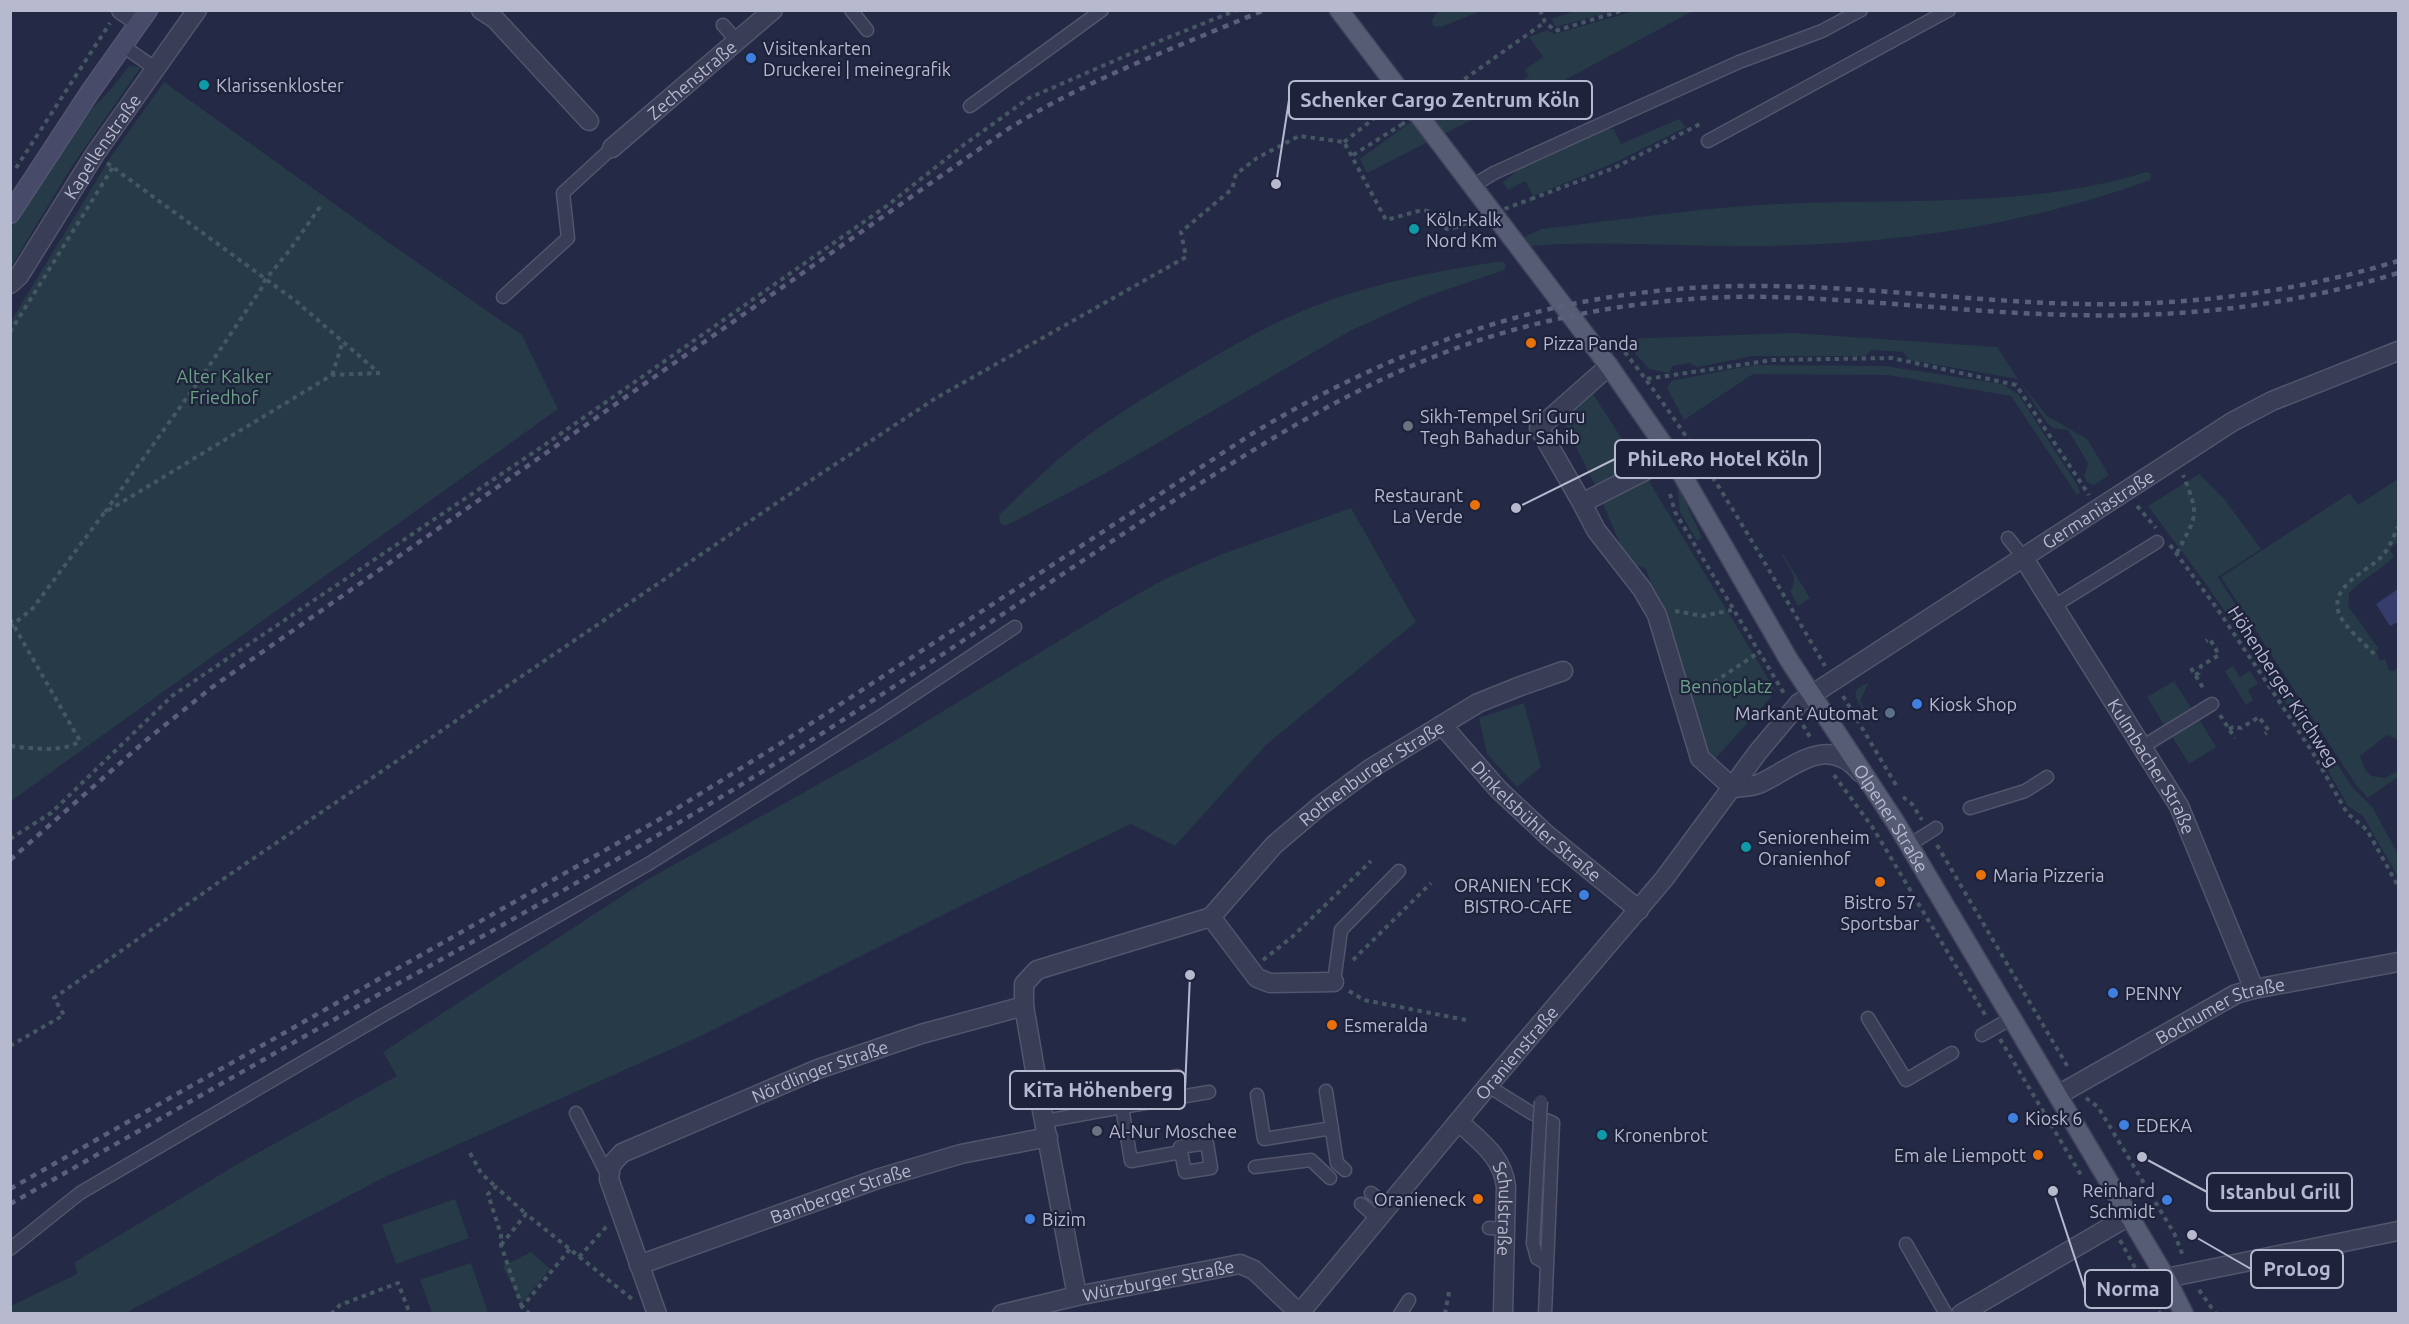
<svg xmlns="http://www.w3.org/2000/svg" width="2409" height="1324" font-family="Ubuntu,sans-serif">
<style>
.green{fill:#263a47}
.water{fill:#353d6d}
.lines{fill:none;stroke-linecap:round;stroke-linejoin:round}
.service-casing{stroke:#52556c;stroke-width:15}
.minor-casing{stroke:#52556c;stroke-width:21}
.secondary-casing{stroke:#52556c;stroke-width:21}
.primary-casing{stroke:#40435b;stroke-width:21}
.path{stroke:#455762;stroke-width:4;stroke-dasharray:4.5 4.5;stroke-linecap:butt}
.service{stroke:#393d55;stroke-width:12}
.minor{stroke:#393d55;stroke-width:18}
.secondary{stroke:#474a69;stroke-width:18}
.primary{stroke:#575c75;stroke-width:18}
.rail{stroke:#5b5f7c;stroke-width:4.5;stroke-dasharray:6 6;stroke-linecap:butt}
.service-bridge-casing{stroke:#52556c;stroke-width:15;stroke-linecap:butt}
.path-bridge{stroke:#455762;stroke-width:4;stroke-dasharray:4.5 4.5;stroke-linecap:butt}
.service-bridge{stroke:#393d55;stroke-width:12}
.shop-dot{fill:#3f7fe0;stroke:#1e223b;stroke-width:2}
.culture-dot{fill:#0f9aa8;stroke:#1e223b;stroke-width:2}
.food-dot{fill:#e8710a;stroke:#1e223b;stroke-width:2}
.worship-dot{fill:#6b7280;stroke:#1e223b;stroke-width:2}
.service-dot{fill:#5c6f8a;stroke:#1e223b;stroke-width:2}
.labels{text-anchor:middle;dominant-baseline:central;stroke-width:4.5;stroke-linejoin:round;paint-order:stroke}
.poi-label{font-size:18px;fill:#b7b9ce;stroke:#1e223b;text-anchor:start}
.street-label{font-size:18px;fill:#b7b9ce;stroke:#1e223b}
.park-label{font-size:18px;fill:#6ba287;stroke:#1e223b}
.leader{fill:none;stroke:#b7b9ce;stroke-width:2}
.callout-dot{fill:#b7b9ce;stroke:#1e223b;stroke-width:2}
.callout{fill:#1e223b;stroke:#b7b9ce;stroke-width:2}
.callout-label{font-size:20px;text-anchor:middle;font-weight:bold;fill:#b7b9ce}
</style>
<rect width="100%" height="100%" fill="#242946"/>
<!-- green -->
<path class="green" d="M1439,10h42v1l-40,16 -8,-1 -1,-6z
M1575,11v-1l39,1 -58,16 -5,-8z
M1634,11h59l-143,77 -8,-4 -175,89 -7,-14 86,-63 19,20 64,-40 -4,-6 18,-13 -14,-20 19,-7 6,4z
M129,66l12,1 -69,99 -61,101v-39l36,-58 44,-60 20,-21z
M164,82l221,158 137,95 36,74 -547,392v-480l99,-163z
M1679,119l7,8 -72,36 -81,33 -8,-15 -17,9 -5,-8 19,-15 87,-39 5,1 7,15z
M2146,172l5,2 -1,6c-126,46 -259,65 -393,66 -75,1 -152,-6 -227,0l-5,-6 1,-4 16,-7c78,-9 156,-21 235,-25 123,-6 250,5 369,-32z
M1502,261l4,4 -2,5 -79,27 -73,33 -248,144 -89,47 -11,5 -4,-3 -1,-8c24,-23 48,-47 74,-68 34,-27 72,-50 110,-72 42,-25 84,-50 129,-68 60,-24 126,-36 190,-46z
M1792,333l205,14 21,32 29,37 40,23 22,36 -15,10 -7,-3 -3,-6 4,-13 -20,-33 -15,-2 -6,-5 -29,-44 -109,-19 -6,-8 -31,-2 -7,6h-112l-56,11 -8,-4 -17,3 -3,7 -20,-4 -27,-30z
M1754,365l131,1 117,18 16,10 60,92 2,7 -3,2 -66,-99 -123,-21 -135,-1 -69,46 -17,-32 4,-7z
M1591,391l53,82 131,217 -4,7 -57,63 -7,-6 -61,-185 -18,-7 -35,-81 -32,-64z
M2199,474l26,26 36,49 -43,28 134,210 21,21 25,46v23l-35,-61 -15,-10 -29,-52 -66,-102 -47,-68 -58,-78z
M2398,479v63l-8,7 4,8c-14,13 -31,22 -45,36l-1,13 31,43 -3,2 4,10 5,-2 4,11 4,1 5,-4v73l-11,-5 -27,21 5,14 7,6 13,2 13,-7v6l-30,21 -12,-13 -135,-208 129,-84 8,12z
M1677,483l25,55 -5,3 -17,-29z
M1351,508l65,114 -149,122 -92,102 -44,-22 -156,75 -272,136 -318,142 -256,134v2h-118v-7l66,-32 -2,-12 161,-97 161,-89 -14,-24 262,-171 231,-129 239,-145 50,-28 55,-24z
M1781,551l29,47 -12,8 -8,-15c12,-16 -7,-27 -9,-40z
M2233,666l7,11 10,-6 8,13 -10,6 5,10 -7,5 -21,-34z
M2174,681l17,27 -27,17 -17,-28z
M1869,682l-9,19 20,37 -25,-42 2,-7z
M1524,703l17,64 -24,20 -30,-33 -8,-36z
M2199,719l17,28 -27,17 -17,-28z
M455,1199l14,39 -73,26 -14,-39z
M531,1252l19,17 -29,35 -18,-38z
M471,1263l17,50h-56l-12,-33z"/>
<!-- water -->
<path class="water" d="M2398,589v33l-8,4 -14,-22z"/>
<g class="lines">
<!-- service casing -->
<g class="service-casing">
<path id="service" d="M851,10l16,20
M723,25l14,16
M123,46l33,23
M970,106l132,-96
M1708,141l241,-131
M1474,185l20,-12 103,-47 142,-64 83,-31 39,-21
M503,297l65,-59 -5,-45 49,-45
M2008,538l15,19
M2054,606l103,-64
M2142,747l70,-43
M1970,808l55,-17 22,-14
M1909,845l27,-17
M1334,982l7,-52 58,-59
M1868,1018l38,62 46,-27
M1982,1035l30,-17
M1488,1086l45,28
M1326,1091l11,72 8,7
M1257,1095l7,44 68,-11
M1041,1105l136,-29
M1122,1107l87,-15
M576,1113l33,65
M1045,1121l77,-14 9,54 50,-9 -1,-5 27,-4 4,25 -26,4 -4,-20
M1255,1167l56,-7 19,18
M1371,1193l18,14
M1361,1204l17,15
M1489,1228l16,1
M1533,1243l4,15 10,6
M1906,1244l40,70
M10,1249l70,-56 300,-176 270,-154 236,-150 129,-86
M1400,1314l9,-14
M1545,1314l8,-191 -7,-3"/>
</g>
<!-- minor casing -->
<g class="minor-casing">
<g id="minor">
<path d="M121,10l18,12"/>
<path d="M481,10l14,9 94,102"/>
<path id="s1" d="M612,148l161,-138"/>
<path id="s2" d="M10,284l9,-8 76,-122 102,-144"/>
<path d="M1609,366l-70,62 43,75 90,-46"/>
<path d="M1582,503l14,27 46,59 15,26 43,143 33,30"/>
<path id="s3" d="M2023,557l156,249 75,183"/>
<path id="s4" d="M1442,725l56,64 49,46 92,75"/>
<path d="M1733,788c9,-1 20,-1 28,-5 34,-16 66,-50 100,-10"/>
<path d="M1211,917l46,61 13,5 64,-1"/>
<path id="s5" d="M2058,1095l178,-101 18,-5 144,-27"/>
<path id="s6" d="M1459,1122c21,19 44,35 47,65l-3,127"/>
<path id="s7" d="M639,1265l241,-87 81,-24 87,-17"/>
<path d="M2166,1278l232,-47"/>
<path id="s8" d="M1077,1296l-36,-191 -17,-99v-22l13,-14 174,-53 63,-72 47,-40 49,-36 108,-66 40,-16 45,-16"/>
<path id="s9" d="M657,1314l-48,-135 2,-14 11,-12 196,-84 103,-35 103,-28"/>
<path id="s10" d="M1002,1314l75,-18 163,-32 14,6 45,43"/>
<path id="s11" d="M1299,1314l187,-226 178,-209 94,-127 41,-49 433,-281 40,-21 126,-50"/>
<path d="M1961,1314l168,-98"/>
</g>
</g>
<!-- secondary casing -->
<g class="secondary-casing">
<path id="secondary" d="M10,214l80,-122 58,-82"/>
</g>
<!-- primary casing -->
<g class="primary-casing">
<g id="primary">
<path id="s12" d="M1339,10l270,356 63,91 117,203 107,163 270,455 18,36"/>
</g>
</g>
<!-- path -->
<path class="path" d="M1540,10l5,12 10,9 69,-21
M1435,100l110,-78
M1344,142l47,-37
M1353,155l48,-30
M107,163l190,139 82,71
M16,168l94,-145
M1531,199l83,-31 86,-44 1,3
M10,332l103,-165
M1619,345c80,99 142,212 206,321
M332,375l11,-34
M1647,379l125,-19 120,-2 124,27 73,110
M1670,494l5,18 110,183
M2137,506l19,22
M105,512l98,-137 58,-86 4,-9 24,-29 33,-47
M2170,545l46,62 49,73 48,73 34,60 20,17 31,56
M2177,553c20,-39 23,-36 6,-78
M1675,611l28,5 29,-6
M10,619l70,122c-17,12 -45,7 -65,6l-5,-2
M10,627l23,-19 71,-95 228,-138 48,-2
M2374,654c-10,-11 -27,-25 -34,-38 -13,-28 24,-43 39,-57 9,-7 14,-22 19,-32
M2191,668l14,23
M2195,675l4,-2 2,-7 18,-11 -9,-16 -4,2
M1699,692l59,-39
M1843,696l53,89
M2220,715l15,23
M1803,725l8,14
M2229,729l4,-2 8,1 18,-11 10,14 -4,3
M1834,775l39,53 114,190
M1903,797l9,7 10,16
M10,839l41,-26 121,-117 374,-252 342,-239 77,-61 64,-46 133,-58 75,-30
M1937,845l132,224
M1263,960l29,-23 79,-76
M1353,960l78,-77
M1349,991l15,9 102,20
M2000,1039l81,136
M10,1046l54,-31 -10,-17 175,-123 555,-377 152,-100 250,-141 -5,-25 51,-43 4,-15 21,-16 42,-22 45,6 42,78 36,-10 6,1 19,18 7,-1
M2086,1098l12,9 76,126 9,23
M470,1153l11,20 15,14
M2120,1240l40,74
M501,1245l25,-31 106,85
M579,1257l28,-31
M2199,1290l17,24
M522,1307l-21,-62v-10l-13,-41 8,-7 30,27
M331,1314l9,-9 58,-22 12,31
M530,1314l-8,-7 48,-58
M1445,1314l4,-22"/>
<!-- service -->
<use href="#service" class="service"/>
<!-- minor -->
<use href="#minor" class="minor"/>
<!-- secondary -->
<use href="#secondary" class="secondary"/>
<!-- primary -->
<use href="#primary" class="primary"/>
<!-- rail -->
<path class="rail" d="M10,860l134,-118 67,-54 794,-557c81,-52 171,-83 259,-121
M10,1189l650,-370 126,-79 464,-305c161,-98 328,-152 518,-149 105,1 209,16 314,18 108,2 214,-12 316,-43
M10,1204c119,-67 238,-136 357,-203 143,-80 285,-159 423,-247 119,-76 236,-156 354,-234 115,-75 229,-150 362,-188 85,-24 174,-37 262,-35 102,2 202,16 304,18 111,3 220,-9 326,-42"/>
<!-- service-bridge casing -->
<g class="service-bridge-casing">
<path id="service-bridge" d="M1533,1243l8,-142"/>
</g>
<!-- path-bridge -->
<path class="path-bridge" d="M1401,125l34,-25
M1454,228l77,-29"/>
<!-- service-bridge -->
<use href="#service-bridge" class="service-bridge"/>
</g>
<!-- markers -->
<g class="shop-dot">
<circle cx="751" cy="58" r="6"/>
<circle cx="1917" cy="704" r="6"/>
<circle cx="1584" cy="895" r="6"/>
<circle cx="2113" cy="993" r="6"/>
<circle cx="2013" cy="1118" r="6"/>
<circle cx="2124" cy="1125" r="6"/>
<circle cx="2167" cy="1200" r="6"/>
<circle cx="1030" cy="1219" r="6"/>
</g>
<g class="culture-dot">
<circle cx="204" cy="85" r="6"/>
<circle cx="1414" cy="229" r="6"/>
<circle cx="1746" cy="847" r="6"/>
<circle cx="1602" cy="1135" r="6"/>
</g>
<g class="food-dot">
<circle cx="1531" cy="343" r="6"/>
<circle cx="1475" cy="505" r="6"/>
<circle cx="1981" cy="875" r="6"/>
<circle cx="1880" cy="882" r="6"/>
<circle cx="1332" cy="1025" r="6"/>
<circle cx="2038" cy="1155" r="6"/>
<circle cx="1478" cy="1199" r="6"/>
</g>
<g class="worship-dot">
<circle cx="1408" cy="426" r="6"/>
<circle cx="1097" cy="1131" r="6"/>
</g>
<circle class="service-dot" cx="1890" cy="713" r="6"/>
<g class="labels">
<!-- poi labels -->
<g class="poi-label">
<text x="763" y="48">Visitenkarten<tspan x="763" dy="21">Druckerei | meinegrafik</tspan></text>
<text x="216" y="85">Klarissenkloster</text>
<text x="1426" y="219">Köln-Kalk<tspan x="1426" dy="21">Nord Km</tspan></text>
<text x="1543" y="343">Pizza Panda</text>
<text x="1420" y="416">Sikh-Tempel Sri Guru<tspan x="1420" dy="21">Tegh Bahadur Sahib</tspan></text>
<text x="1463" y="495" text-anchor="end">Restaurant<tspan x="1463" dy="21">La Verde</tspan></text>
<text x="1929" y="704">Kiosk Shop</text>
<text x="1878" y="713" text-anchor="end">Markant Automat</text>
<text x="1758" y="837">Seniorenheim<tspan x="1758" dy="21">Oranienhof</tspan></text>
<text x="1993" y="875">Maria Pizzeria</text>
<text x="1572" y="885" text-anchor="end">ORANIEN 'ECK<tspan x="1572" dy="21">BISTRO-CAFE</tspan></text>
<text x="1880" y="902" text-anchor="middle">Bistro 57<tspan x="1880" dy="21">Sportsbar</tspan></text>
<text x="2125" y="993">PENNY</text>
<text x="1344" y="1025">Esmeralda</text>
<text x="2025" y="1118">Kiosk 6</text>
<text x="2136" y="1125">EDEKA</text>
<text x="1109" y="1131">Al-Nur Moschee</text>
<text x="1614" y="1135">Kronenbrot</text>
<text x="2026" y="1155" text-anchor="end">Em ale Liempott</text>
<text x="2155" y="1190" text-anchor="end">Reinhard<tspan x="2155" dy="21">Schmidt</tspan></text>
<text x="1466" y="1199" text-anchor="end">Oranieneck</text>
<text x="1042" y="1219">Bizim</text>
</g>
<!-- street labels -->
<g class="street-label">
<text stroke="none"><textPath href="#s1" startOffset="105">Zechenstraße</textPath></text>
<text stroke="none"><textPath href="#s2" startOffset="166">Kapellenstraße</textPath></text>
<text stroke="none"><textPath href="#s11" startOffset="1146">Germaniastraße</textPath></text>
<text transform="translate(2284 686) rotate(57)">Höhenberger Kirchweg</text>
<text stroke="none"><textPath href="#s3" startOffset="246">Kulmbacher Straße</textPath></text>
<text stroke="none"><textPath href="#s8" startOffset="735">Rothenburger Straße</textPath></text>
<text stroke="none"><textPath href="#s12" startOffset="980">Olpener Straße</textPath></text>
<text stroke="none"><textPath href="#s4" startOffset="135">Dinkelsbühler Straße</textPath></text>
<text stroke="none"><textPath href="#s5" startOffset="184">Bochumer Straße</textPath></text>
<text stroke="none"><textPath href="#s11" startOffset="340">Oranienstraße</textPath></text>
<text stroke="none"><textPath href="#s9" startOffset="388">Nördlinger Straße</textPath></text>
<text stroke="none"><textPath href="#s7" startOffset="214">Bamberger Straße</textPath></text>
<text stroke="none"><textPath href="#s6" startOffset="104">Schulstraße</textPath></text>
<text stroke="none"><textPath href="#s10" startOffset="160">Würzburger Straße</textPath></text>
</g>
<!-- park labels -->
<g class="park-label">
<text x="224" y="376">Alter Kalker<tspan x="224" dy="21">Friedhof</tspan></text>
<text x="1726" y="686">Bennoplatz</text>
</g>
</g>
<!-- callouts -->
<path class="leader" d="M1276 184L1289 100M1516 508L1615 459M1190 975L1185 1090M2142 1157L2207 1192M2192 1235L2251 1269M2053 1191L2085 1289"/>
<g class="callout-dot">
<circle cx="1276" cy="184" r="6"/>
<circle cx="1516" cy="508" r="6"/>
<circle cx="1190" cy="975" r="6"/>
<circle cx="2142" cy="1157" r="6"/>
<circle cx="2192" cy="1235" r="6"/>
<circle cx="2053" cy="1191" r="6"/>
</g>
<g class="callout">
<rect x="1289" y="81" width="303" height="38" rx="6"/>
<rect x="1615" y="440" width="205" height="38" rx="6"/>
<rect x="1010" y="1071" width="175" height="38" rx="6"/>
<rect x="2207" y="1173" width="145" height="38" rx="6"/>
<rect x="2251" y="1250" width="92" height="38" rx="6"/>
<rect x="2085" y="1270" width="87" height="38" rx="6"/>
</g>
<g class="callout-label">
<text x="1440" y="107">Schenker Cargo Zentrum Köln</text>
<text x="1718" y="466">PhiLeRo Hotel Köln</text>
<text x="1098" y="1097">KiTa Höhenberg</text>
<text x="2280" y="1199">Istanbul Grill</text>
<text x="2297" y="1276">ProLog</text>
<text x="2128" y="1296">Norma</text>
</g>
<!-- border -->
<rect width="2409" height="1324" fill="none" stroke="#b7b9ce" stroke-width="24"/>
</svg>
